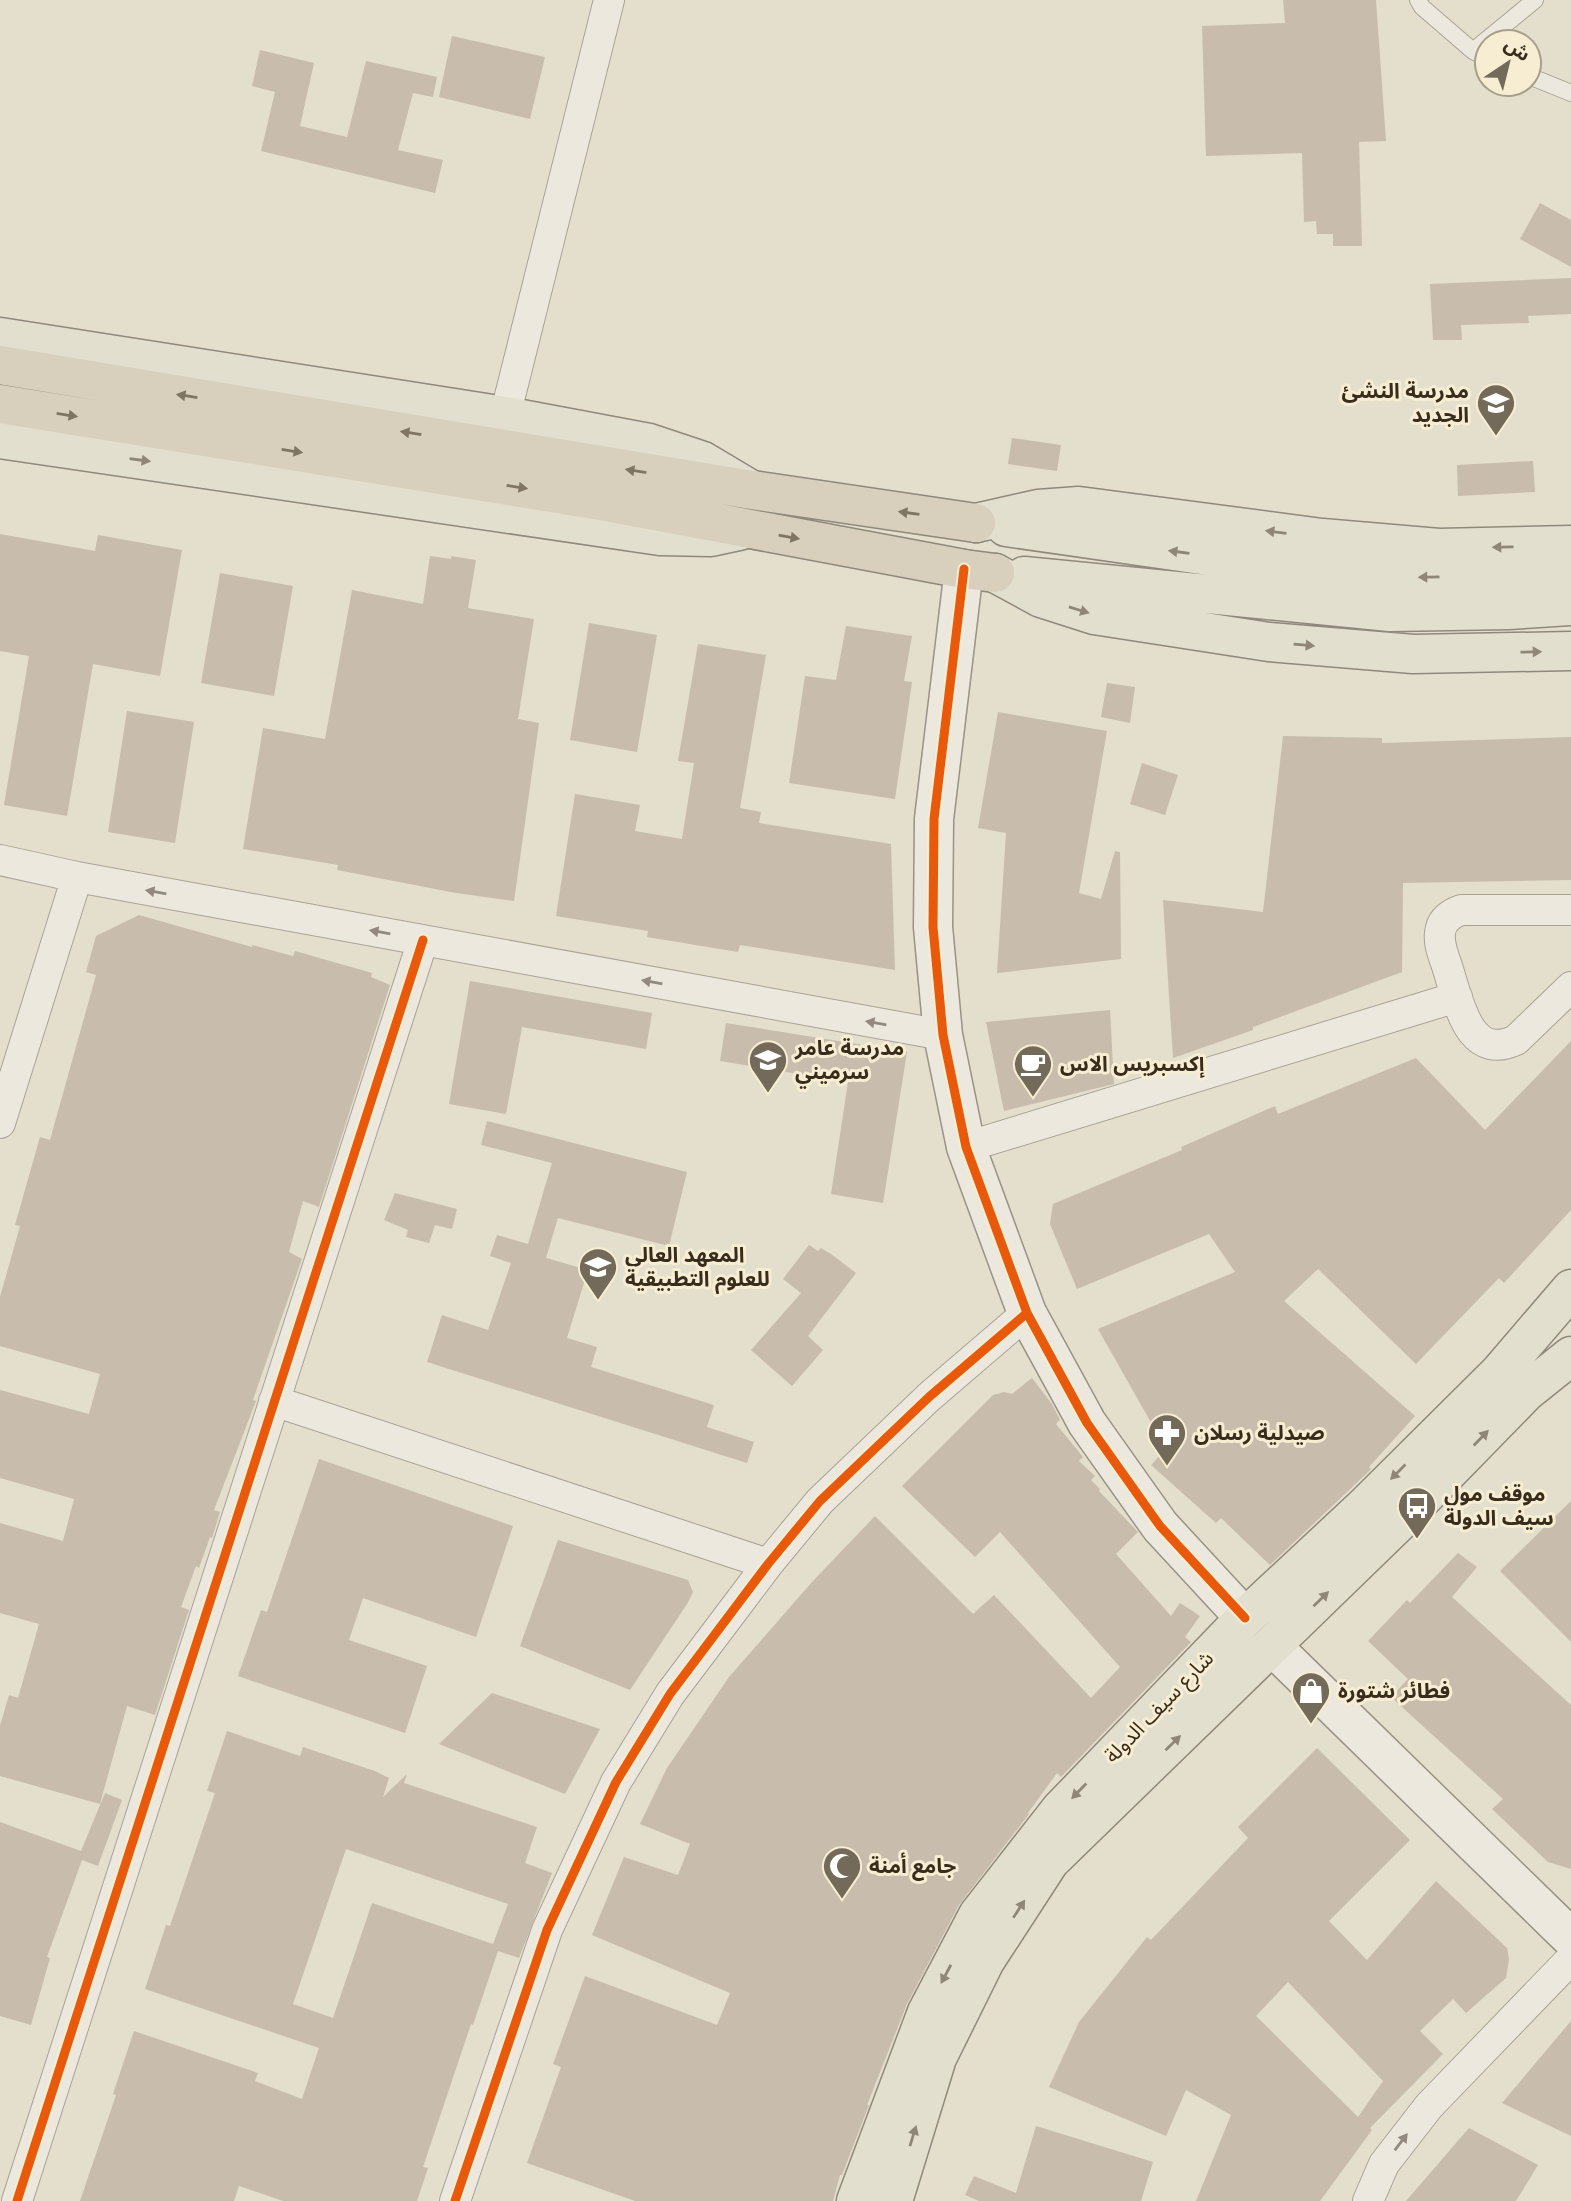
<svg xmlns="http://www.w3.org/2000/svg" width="1571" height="2201" font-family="Georgia,'Noto Sans Arabic',serif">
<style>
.building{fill:#c8bcad;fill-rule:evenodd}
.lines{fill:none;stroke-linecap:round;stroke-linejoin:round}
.lane-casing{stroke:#a9a395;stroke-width:18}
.street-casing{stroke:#a9a395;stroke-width:32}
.secondary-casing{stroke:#999285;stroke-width:41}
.primary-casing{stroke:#8f887c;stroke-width:41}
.highway-casing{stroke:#8f887c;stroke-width:41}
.lane{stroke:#ece8de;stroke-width:16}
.street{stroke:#ece8de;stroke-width:30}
.secondary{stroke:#ece8de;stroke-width:38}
.primary{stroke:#e3dfcf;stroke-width:38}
.highway{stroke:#d8cfbd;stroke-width:38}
.cycleway-casing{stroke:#f6edd2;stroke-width:13}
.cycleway{stroke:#e8590c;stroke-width:9}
.oneway{fill:#807565}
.oneway2{fill:#8e8676}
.oneway3{fill:#928a7e}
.labels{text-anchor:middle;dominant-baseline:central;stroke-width:6;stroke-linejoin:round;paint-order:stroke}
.poi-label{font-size:21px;font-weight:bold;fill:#382c1d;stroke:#f6edd2;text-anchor:start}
.street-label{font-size:21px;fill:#382c1d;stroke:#f6edd2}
</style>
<rect width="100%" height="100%" fill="#e4decc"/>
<!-- building -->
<path class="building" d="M1283,0h93l10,141 -27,1 3,104h-29v-12h-16l-1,-13 -12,1 -2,-69 -96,3 -4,-130 83,-3z
M452,36l93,21 -15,62 -91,-22z
M260,50l54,13 -14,63 47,11 19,-76 71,16 -4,20 -20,-4 -15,57 45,10 -8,33 -174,-42 14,-59 -23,-6z
M1540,203l31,17v47l-51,-28z
M1571,278v36l-43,2 1,7 -68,2 1,15h-29l-3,-56z
M1012,438l49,7 -4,26 -49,-7z
M1533,461l2,31 -77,4 -1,-31z
M0,534l95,17 3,-16 84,15 -22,126 -67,-12 -26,152 -63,-11 25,-149 -29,-5z
M430,556l21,3v-3l25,4 -8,48 66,11 -16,100 21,4 -25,178 -58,-8 -119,-23 1,-5 -95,-16 20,-121 62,11 27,-149 71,14z
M220,573l73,13 -19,110 -73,-13z
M589,623l68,12 -20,117 -67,-12z
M846,626l66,10 -8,45 8,1 -17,117 -106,-16 16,-107 31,4z
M698,644l68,11 -26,153 21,4 -2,11 132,21 4,126 -155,-25 -2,7 -91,-15 1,-6 -92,-15 19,-122 65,11 -5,26 47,8 12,-76 -16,-2z
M1107,683l28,4 -5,36 -29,-6z
M127,711l67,11 -19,121 -67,-11z
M998,712l109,19 -28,162 22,6 14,-48 5,1 1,107 -124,14 9,-140 -28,-5z
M1283,736l99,2v5l189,-6v143l-168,3 -1,89 -149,55v3l-80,28 -10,-158 100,12z
M1142,763l36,12 -13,40 -35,-11z
M139,915l113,32v-2l41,11 2,-5 77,22 -1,4 19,8 -71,222 -16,-6 -14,51 13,7 -49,141 3,1 -42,109 6,2 -8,26 -2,-1 -11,31 -3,-2 -15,41 8,3 -34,105 -28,-9 -27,98 -100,-28v-50l9,-31 9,3 21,-74 -39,-11v-90l63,18 11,-42 -74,-21v-88l89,24 11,-40 -100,-28v-49l20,-71 -5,-1 25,-88 10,3 46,-165 -10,-3 10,-36z
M470,981l182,32 -6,36 -124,-22 -16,87 -57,-10z
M1110,1010l4,74 -110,27 -18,-89z
M726,1023l181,29 -24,151 -52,-9 17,-112 -128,-21z
M1571,1041v169l-67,73 -5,-5 -83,86 -98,-95 -34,32 131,115 -46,51 2,2 -5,5 -96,91 -49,-47 -5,5 -65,-58 15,-16 -68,-120 137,-57 -26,-38 -132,55 -27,-65 3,-20 129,-54 -1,-3 94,-41 3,8 138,-56 69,72z
M487,1121l200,51 -18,74 -111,-28 -12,40 42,12 -21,68 30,9 -6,20 123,38 -7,22 47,15 -7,21 -320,-101 15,-47 46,15 23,-67 -21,-7 7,-21 31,9 24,-81 -71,-18z
M395,1193l62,16 -5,20 -17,-4 -6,18 -23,-6 2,-7 -24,-10z
M809,1245l9,6 3,-3 10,6 25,19 -48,63 15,14 -31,36 -41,-36 50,-57 -18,-14z
M1032,1378l20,26 8,16 -4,4 27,33 -4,4 16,15 -4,4 9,9 -1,2 39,41 -22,22 55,62 9,-13 20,13 -15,21 6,5 -130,135 -4,-4 -29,40 1,1 -70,91 -52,99 -40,101h2l-27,70h-2l-7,26h-198l-108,-38 34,-96 -8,-3 32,-88 132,49 13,-32 -138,-58 32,-78 54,18 12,-31 -50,-20 27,-56 62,-91 83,-95 63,-66 98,98 21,-19 97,103 29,-31 -120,-135 -25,25 -73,-71 91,-91 11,-3 8,2z
M319,1459l194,67 -37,111 -113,-39 -14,42 78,26 -22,67 -167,-57 23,-66 6,2z
M1571,1501v141l-71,-71z
M558,1540l130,40 5,12 -6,12 -57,86 -110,-44z
M1458,1553l19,14 -25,30 119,108v164l-23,-7 -56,-53 11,-10 -112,-102 17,-18 -40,-38 39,-41 3,3z
M492,1693l108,36 -35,65 -126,-50z
M227,1731l73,25 3,-9 72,24 14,7 -6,19 24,-23 -3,9 133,44 -12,36 27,10 -33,85 -21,-7 -25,74 -2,-1 -48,143 5,1 -11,33h-134l-44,-15 -5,15h-154l36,-106 -3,-1 21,-63 124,42 -3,8 47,18 17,-51 -174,-59 21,-64 4,1 45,-133 -8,-2zM346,1849l162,55 -15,40 -121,-41 -39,115 -40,-14z
M1317,1748l93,92 -81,81 38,39 69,-79 71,67 2,11 -3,19 -40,35 -13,-14 -33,32 23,23 -73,74 2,2 -52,71h-124l35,-86 -45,-25 -20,46 -117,-49 30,-65 68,-85 4,3 97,-102 -10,-11zM1288,1982l95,99 -25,36 -102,-101z
M105,1793l17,7 -24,66 -16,-6 -35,97 3,1 -19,67 -31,-9v-194l81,29z
M1571,2021v115l-69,-33z
M1036,2126l117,36 -12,39h-162l-14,-6 9,-19 42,17z
M1469,2128l69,37 -22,36h-110z"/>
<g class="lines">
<!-- lane casing -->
<g class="lane-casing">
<path id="lane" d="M1418,0l4,7 51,44 14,7
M1473,51l62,-51
M1529,76l42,17"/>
</g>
<!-- street casing -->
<g class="street-casing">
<path id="street" d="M505,416l104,-416
M0,860l77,17 866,158
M1571,910h-110c-11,4 -20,11 -21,23 -2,14 7,30 10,43 10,32 21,85 66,64l55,-53
M0,1123l77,-246
M966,1147l491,-150
M274,1401l494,163
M17,2201l406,-1261
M455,2201l92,-271 69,-148 54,-88 98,-130 52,-63 109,-104 98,-84
M1368,2201l16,-37 45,-58 142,-147"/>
</g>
<!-- secondary casing -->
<g class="secondary-casing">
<path id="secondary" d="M964,569l-30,250 -1,108 10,108 23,112 61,166 60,110 73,103 85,92
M1272,1646l299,292"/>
</g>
<!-- primary casing -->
<g class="primary-casing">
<path id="primary" d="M0,337l505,79 144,27 54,18 47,28
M0,439l660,97 51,1 28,-6
M976,523l62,-14 41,-3 243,32 117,10 132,-3
M1006,527l280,40 116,11 169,-5
M995,573l46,25 53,17 175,27 144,12 158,-3
M1024,576l366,36 118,-2 63,-4
M856,2201l71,-189 51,-97 82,-105 185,-192 118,-110 136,-135 72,-84
M893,2201l44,-143 48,-97 65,-100 352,-342 124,-127 45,-36"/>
</g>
<!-- highway casing -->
<g class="highway-casing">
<path id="highway" d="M0,365l752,125 224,33
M0,404l601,97 363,68 31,4"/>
</g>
<!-- lane -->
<use href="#lane" class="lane"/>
<!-- street -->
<use href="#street" class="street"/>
<!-- secondary -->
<use href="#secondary" class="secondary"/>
<!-- primary -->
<use href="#primary" class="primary"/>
<!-- highway -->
<use href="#highway" class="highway"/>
<!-- cycleway casing -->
<g class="cycleway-casing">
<path id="cycleway" d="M964,569l-30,250 -1,108 10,108 23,112 61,166 60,110 73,103 85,92
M17,2201l406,-1261
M455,2201l92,-271 69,-148 54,-88 98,-130 52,-63 109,-104 98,-84"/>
</g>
<!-- cycleway -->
<use href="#cycleway" class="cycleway"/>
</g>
<!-- one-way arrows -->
<defs><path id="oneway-solid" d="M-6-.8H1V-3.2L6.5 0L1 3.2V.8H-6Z" transform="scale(1.75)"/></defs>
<g class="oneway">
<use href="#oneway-solid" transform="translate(187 396) rotate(-171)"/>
<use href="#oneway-solid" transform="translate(67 415) rotate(9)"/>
<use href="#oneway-solid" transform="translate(411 433) rotate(-171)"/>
<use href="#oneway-solid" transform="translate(292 451) rotate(9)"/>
<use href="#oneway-solid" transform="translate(636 471) rotate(-171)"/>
<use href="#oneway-solid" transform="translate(517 487) rotate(9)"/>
<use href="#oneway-solid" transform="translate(909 513) rotate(-172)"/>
<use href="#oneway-solid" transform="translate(789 537) rotate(10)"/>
</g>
<g class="oneway2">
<use href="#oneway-solid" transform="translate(140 460) rotate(8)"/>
<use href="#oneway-solid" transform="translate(1276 532) rotate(-173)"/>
<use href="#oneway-solid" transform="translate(1503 547) rotate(179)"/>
<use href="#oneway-solid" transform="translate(1179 552) rotate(-172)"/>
<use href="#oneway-solid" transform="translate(1429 577) rotate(179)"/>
<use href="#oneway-solid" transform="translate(1079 610) rotate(17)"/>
<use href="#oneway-solid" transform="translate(1304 645) rotate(5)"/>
<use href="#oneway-solid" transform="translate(1531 652) rotate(-1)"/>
<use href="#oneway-solid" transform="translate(1481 1438) rotate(-46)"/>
<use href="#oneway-solid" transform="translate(1398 1472) rotate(135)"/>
<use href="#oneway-solid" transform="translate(1321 1599) rotate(-44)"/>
<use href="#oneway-solid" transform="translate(1173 1743) rotate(-44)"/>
<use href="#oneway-solid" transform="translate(1079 1791) rotate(134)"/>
<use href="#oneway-solid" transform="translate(1019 1909) rotate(-57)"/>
<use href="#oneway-solid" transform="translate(946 1974) rotate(118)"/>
<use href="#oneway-solid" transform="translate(913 2136) rotate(-73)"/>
</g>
<g class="oneway3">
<use href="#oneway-solid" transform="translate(156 892) rotate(-170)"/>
<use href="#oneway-solid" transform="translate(380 932) rotate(-170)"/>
<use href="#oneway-solid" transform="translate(652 982) rotate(-170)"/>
<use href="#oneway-solid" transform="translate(876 1023) rotate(-170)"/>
<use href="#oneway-solid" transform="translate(1401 2142) rotate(-53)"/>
</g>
<!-- icons -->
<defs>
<g id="school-pin" transform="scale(2.0125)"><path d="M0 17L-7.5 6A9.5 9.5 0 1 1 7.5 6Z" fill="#746a5a" stroke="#f6edd2"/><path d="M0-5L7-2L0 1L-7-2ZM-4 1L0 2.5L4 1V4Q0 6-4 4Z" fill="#fff"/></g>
<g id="cafe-pin" transform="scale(2.0125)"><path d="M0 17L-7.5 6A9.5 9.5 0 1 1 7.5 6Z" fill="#746a5a" stroke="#f6edd2"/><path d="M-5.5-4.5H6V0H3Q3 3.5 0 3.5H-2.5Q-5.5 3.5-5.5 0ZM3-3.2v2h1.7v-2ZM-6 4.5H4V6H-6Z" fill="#fff"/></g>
<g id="university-pin" transform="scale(2.0125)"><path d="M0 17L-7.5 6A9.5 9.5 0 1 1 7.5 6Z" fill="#746a5a" stroke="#f6edd2"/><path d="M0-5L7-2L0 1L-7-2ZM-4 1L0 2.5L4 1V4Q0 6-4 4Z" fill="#fff"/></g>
<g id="pharmacy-pin" transform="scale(2.0125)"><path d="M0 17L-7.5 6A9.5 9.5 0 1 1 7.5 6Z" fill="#746a5a" stroke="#f6edd2"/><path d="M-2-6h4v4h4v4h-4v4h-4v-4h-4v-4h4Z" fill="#fff"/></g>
<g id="bus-pin" transform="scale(2.0125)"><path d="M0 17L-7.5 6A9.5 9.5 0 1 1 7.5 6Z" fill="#746a5a" stroke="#f6edd2"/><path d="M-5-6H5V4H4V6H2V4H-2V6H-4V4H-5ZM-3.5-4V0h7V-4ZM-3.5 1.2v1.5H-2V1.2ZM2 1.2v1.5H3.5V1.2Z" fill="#fff"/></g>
<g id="shop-pin" transform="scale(2.0125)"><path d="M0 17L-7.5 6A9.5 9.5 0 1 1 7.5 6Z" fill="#746a5a" stroke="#f6edd2"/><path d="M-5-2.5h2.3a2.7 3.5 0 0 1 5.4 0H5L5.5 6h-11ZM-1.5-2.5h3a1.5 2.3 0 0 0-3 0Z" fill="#fff"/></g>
<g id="mosque-pin" transform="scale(2.0125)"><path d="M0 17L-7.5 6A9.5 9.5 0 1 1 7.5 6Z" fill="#746a5a" stroke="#f6edd2"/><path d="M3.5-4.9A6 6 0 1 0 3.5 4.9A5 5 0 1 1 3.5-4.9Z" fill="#fff"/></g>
</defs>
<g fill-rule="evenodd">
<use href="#school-pin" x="1496" y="403"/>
<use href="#school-pin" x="768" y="1060"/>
<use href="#cafe-pin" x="1033" y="1064"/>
<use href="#university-pin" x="598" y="1267"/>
<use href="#pharmacy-pin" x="1167" y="1433"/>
<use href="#bus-pin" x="1417" y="1506"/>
<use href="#shop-pin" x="1311" y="1691"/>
<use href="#mosque-pin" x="842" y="1866"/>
</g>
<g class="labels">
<!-- poi labels -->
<g class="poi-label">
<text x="1469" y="391" text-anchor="end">مدرسة النشئ<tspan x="1469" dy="24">الجديد</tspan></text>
<text x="795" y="1048">مدرسة عامر<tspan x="795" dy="24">سرميني</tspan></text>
<text x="1060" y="1064">إكسبريس الاس</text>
<text x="625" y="1255">المعهد العالي<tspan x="625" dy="24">للعلوم التطبيقية</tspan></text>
<text x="1194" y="1433">صيدلية رسلان</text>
<text x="1444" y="1494">موقف مول<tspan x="1444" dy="24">سيف الدولة</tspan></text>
<text x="1338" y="1691">فطائر شتورة</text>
<text x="869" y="1866">جامع أمنة</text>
</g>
<!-- street labels -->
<g class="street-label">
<text transform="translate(1159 1707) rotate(-46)">شارع سيف الدولة</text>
</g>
</g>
<!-- north arrow -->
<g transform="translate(1508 63) rotate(35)"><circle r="33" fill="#f6edd2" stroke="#aaa08a" stroke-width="2"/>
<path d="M0-5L12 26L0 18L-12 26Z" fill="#746a5a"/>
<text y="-10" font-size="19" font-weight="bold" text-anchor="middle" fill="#382c1d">ش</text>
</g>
</svg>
